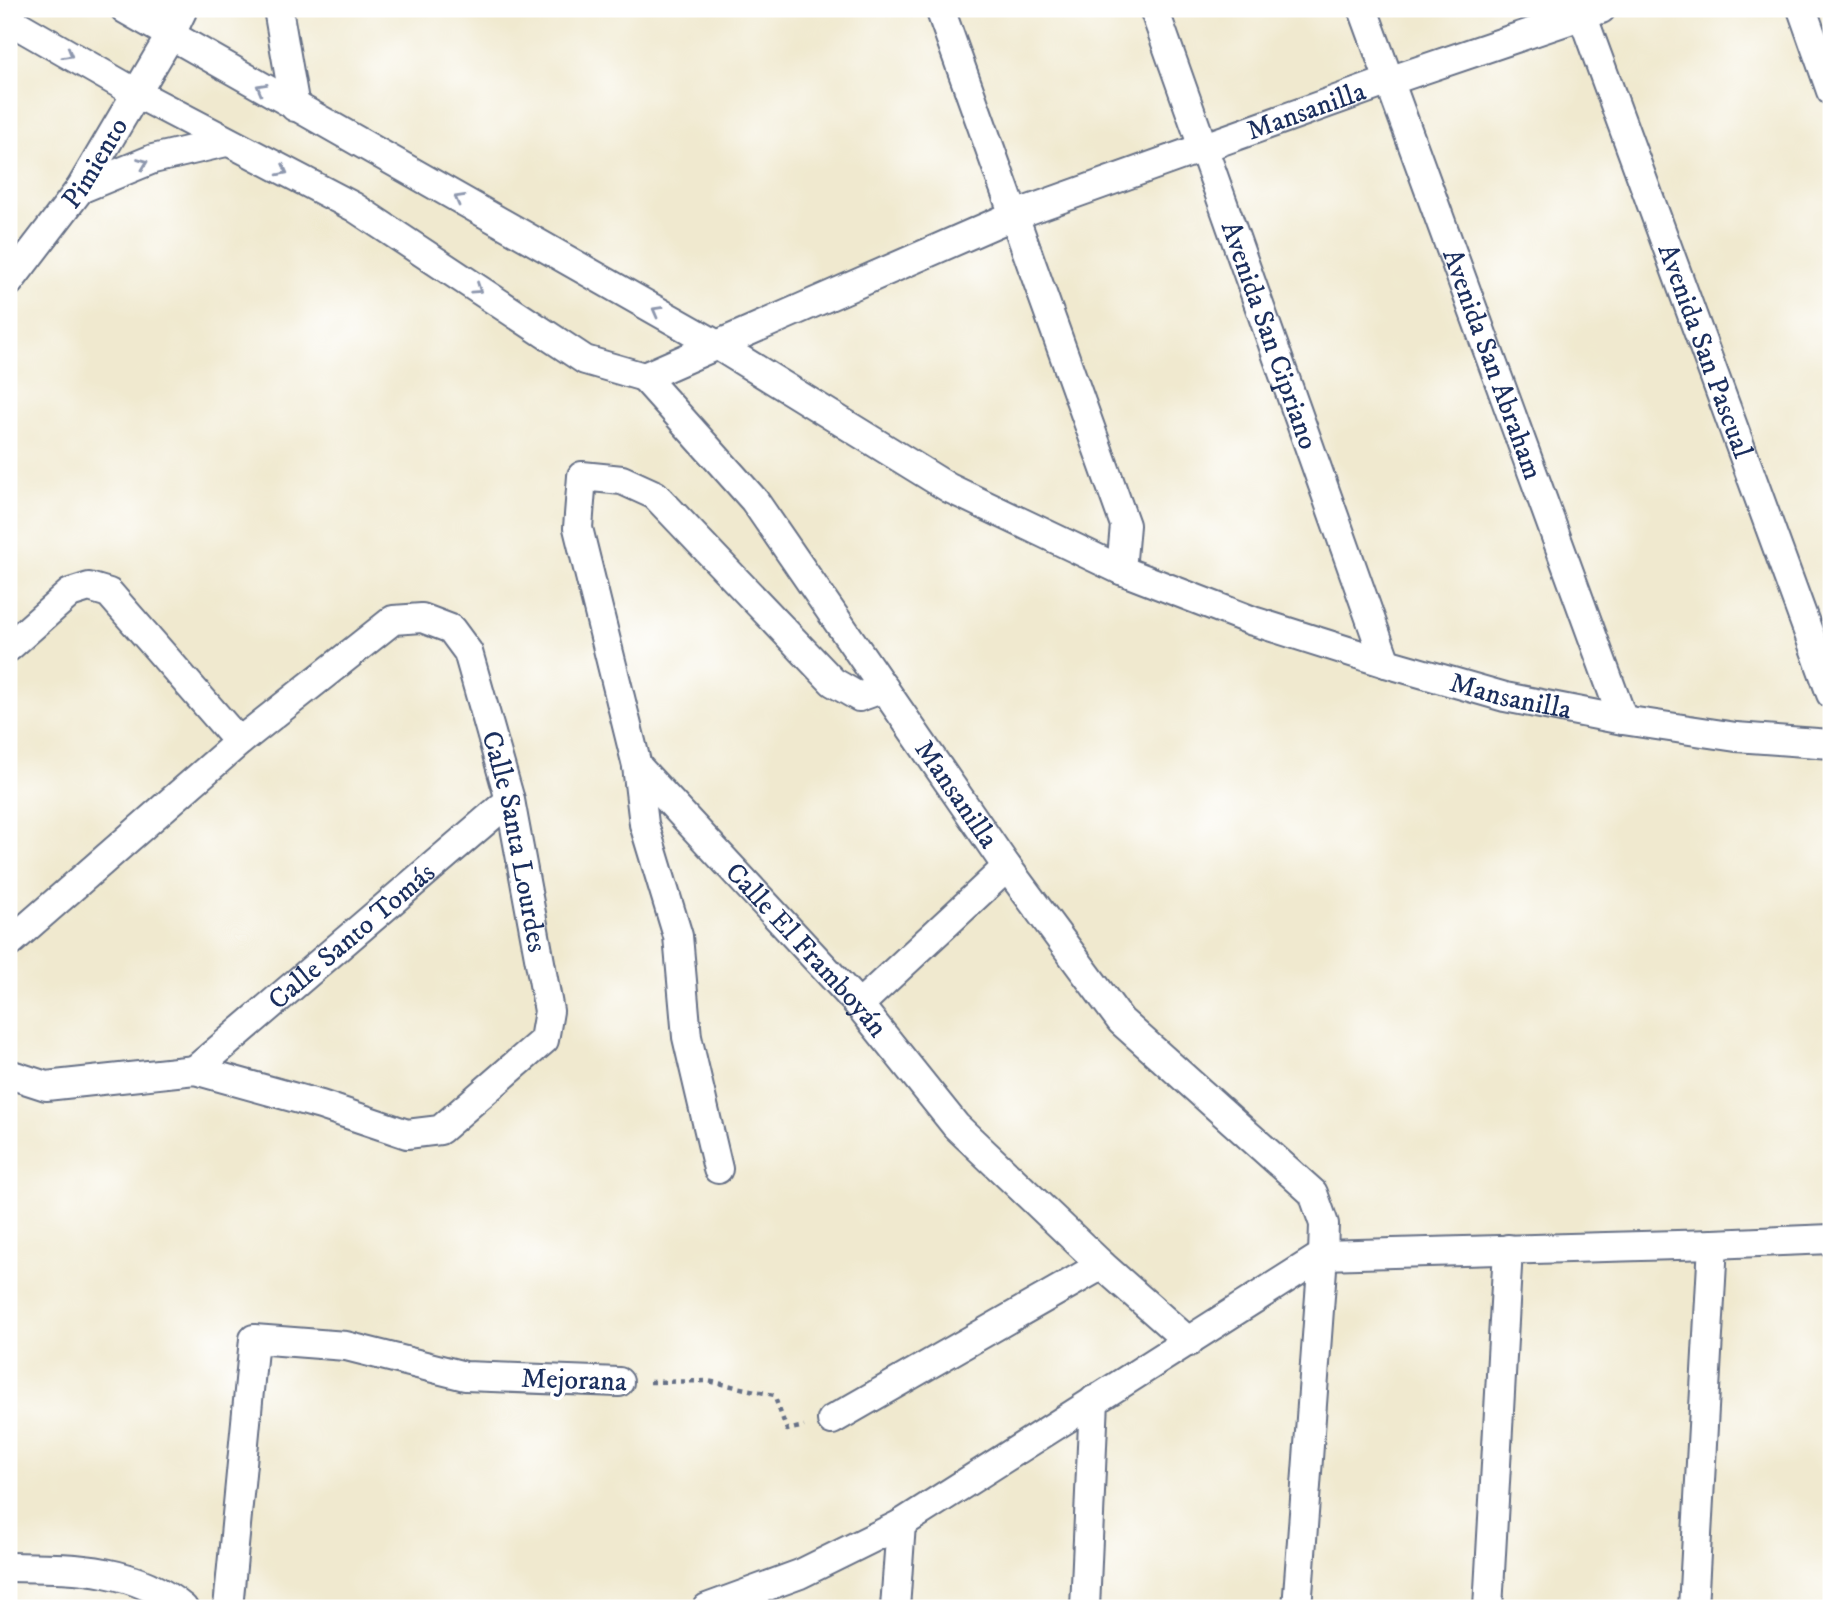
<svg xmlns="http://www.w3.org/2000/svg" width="1840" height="1617" font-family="'IM FELL DW Pica',serif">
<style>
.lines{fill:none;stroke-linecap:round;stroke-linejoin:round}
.street-casing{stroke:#667086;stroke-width:32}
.path{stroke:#667086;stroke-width:4.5;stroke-dasharray:5 5;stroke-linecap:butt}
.street{stroke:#fff;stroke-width:28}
.oneway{stroke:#8d97ae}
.labels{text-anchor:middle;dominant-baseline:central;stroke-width:7;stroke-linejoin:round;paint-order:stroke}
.street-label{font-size:28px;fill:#1b2f5e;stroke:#fff}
</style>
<rect width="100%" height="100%" fill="#fff"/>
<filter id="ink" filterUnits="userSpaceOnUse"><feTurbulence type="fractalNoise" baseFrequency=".0143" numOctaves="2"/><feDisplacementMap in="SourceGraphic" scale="14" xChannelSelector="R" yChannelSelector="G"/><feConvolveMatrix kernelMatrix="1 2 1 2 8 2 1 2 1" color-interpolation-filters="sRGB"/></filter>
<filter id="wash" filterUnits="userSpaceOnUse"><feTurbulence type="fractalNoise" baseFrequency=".00686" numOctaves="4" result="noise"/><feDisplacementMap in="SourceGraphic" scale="28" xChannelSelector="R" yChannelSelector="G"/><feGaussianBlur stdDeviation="1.57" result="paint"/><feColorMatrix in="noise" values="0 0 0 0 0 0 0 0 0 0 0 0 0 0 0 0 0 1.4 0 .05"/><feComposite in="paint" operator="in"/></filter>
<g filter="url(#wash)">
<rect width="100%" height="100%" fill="#f0e9cf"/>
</g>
<g filter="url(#ink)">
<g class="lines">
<!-- street casing -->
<g class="street-casing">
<g id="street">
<path id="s1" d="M125,9l592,336 232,143 172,82 132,51 133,42 119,34 118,23 113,17 95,7"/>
<path d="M278,9l17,98"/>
<path d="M940,9l185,516 -4,45"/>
<path id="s2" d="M1154,9l232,654"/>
<path id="s3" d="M1363,9l260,711"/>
<path id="s4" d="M1580,9l251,685"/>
<path d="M1802,9l29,82"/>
<path d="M9,20l127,73 218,114 231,153 59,17"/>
<path d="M80,189l73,-30 73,-17"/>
<path id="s5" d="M9,282l71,-93 90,-153 13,-27"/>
<path id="s6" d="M644,377l110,123 253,367 114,154 192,172 11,31 -1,31 -26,353"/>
<path id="s7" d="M644,377l368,-161 377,-135 212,-72"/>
<path d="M9,647l61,-54 19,-6 20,6 130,149"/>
<path id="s8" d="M637,766l222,239 97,121 146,139 87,77"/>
<path id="s9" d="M9,943l230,-201 154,-122 29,-2 29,11 17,23 42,148 39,211 -5,29 -104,90 -33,4 -86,-29 -126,-35 -149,16 -37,-12"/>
<path d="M859,1005l148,-138"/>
<path id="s10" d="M195,1070l315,-270"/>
<path d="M718,1169l-31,-132 -9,-101 -34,-112 -7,-58 -59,-238 4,-52 40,4 33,15 178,187 26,15 25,-9"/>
<path d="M832,1420l270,-155"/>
<path d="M9,1567c61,1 123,-1 174,41"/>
<path d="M228,1608l26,-269 92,7 119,30 154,6"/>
<path d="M707,1608l93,-34 101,-50 422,-269 390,-11 118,-5"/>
<path d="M895,1608l6,-84"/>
<path d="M1085,1608l9,-208"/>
<path d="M1488,1608l20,-359"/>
<path d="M1693,1608l20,-364"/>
</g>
</g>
<!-- path -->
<path class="path" d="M650,1382l58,-1 66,14 13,35 17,-4"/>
<!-- street -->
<use href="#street" class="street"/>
</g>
<!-- one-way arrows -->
<defs><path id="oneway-chevron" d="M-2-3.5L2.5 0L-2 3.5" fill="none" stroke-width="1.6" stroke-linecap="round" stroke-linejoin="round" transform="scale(1.75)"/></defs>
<g class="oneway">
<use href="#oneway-chevron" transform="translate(68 54) rotate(30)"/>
<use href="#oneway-chevron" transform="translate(261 88) rotate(-150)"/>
<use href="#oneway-chevron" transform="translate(143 163) rotate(-21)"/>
<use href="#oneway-chevron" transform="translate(283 171) rotate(27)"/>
<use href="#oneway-chevron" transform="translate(459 199) rotate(-151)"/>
<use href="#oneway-chevron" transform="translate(477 289) rotate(34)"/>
<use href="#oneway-chevron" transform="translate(657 311) rotate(-151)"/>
</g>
</g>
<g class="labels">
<!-- street labels -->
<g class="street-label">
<text stroke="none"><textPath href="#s7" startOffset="714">Mansanilla</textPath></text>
<text stroke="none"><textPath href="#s5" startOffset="147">Pimiento</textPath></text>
<text stroke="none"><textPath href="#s2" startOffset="346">Avenida San Cipriano</textPath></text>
<text stroke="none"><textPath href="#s4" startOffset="364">Avenida San Pascual</textPath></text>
<text stroke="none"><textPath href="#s3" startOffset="378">Avenida San Abraham</textPath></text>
<text stroke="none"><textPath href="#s1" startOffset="1554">Mansanilla</textPath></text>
<text stroke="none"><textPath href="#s6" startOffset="522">Mansanilla</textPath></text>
<text stroke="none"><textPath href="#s9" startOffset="786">Calle Santa Lourdes</textPath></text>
<text stroke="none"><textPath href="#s10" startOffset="206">Calle Santo Tomás</textPath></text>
<text stroke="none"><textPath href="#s8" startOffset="250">Calle El Framboyán</textPath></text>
<text transform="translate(574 1380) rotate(2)">Mejorana</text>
</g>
</g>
<!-- margin -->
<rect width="1840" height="1617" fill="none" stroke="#fff" stroke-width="35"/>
</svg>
